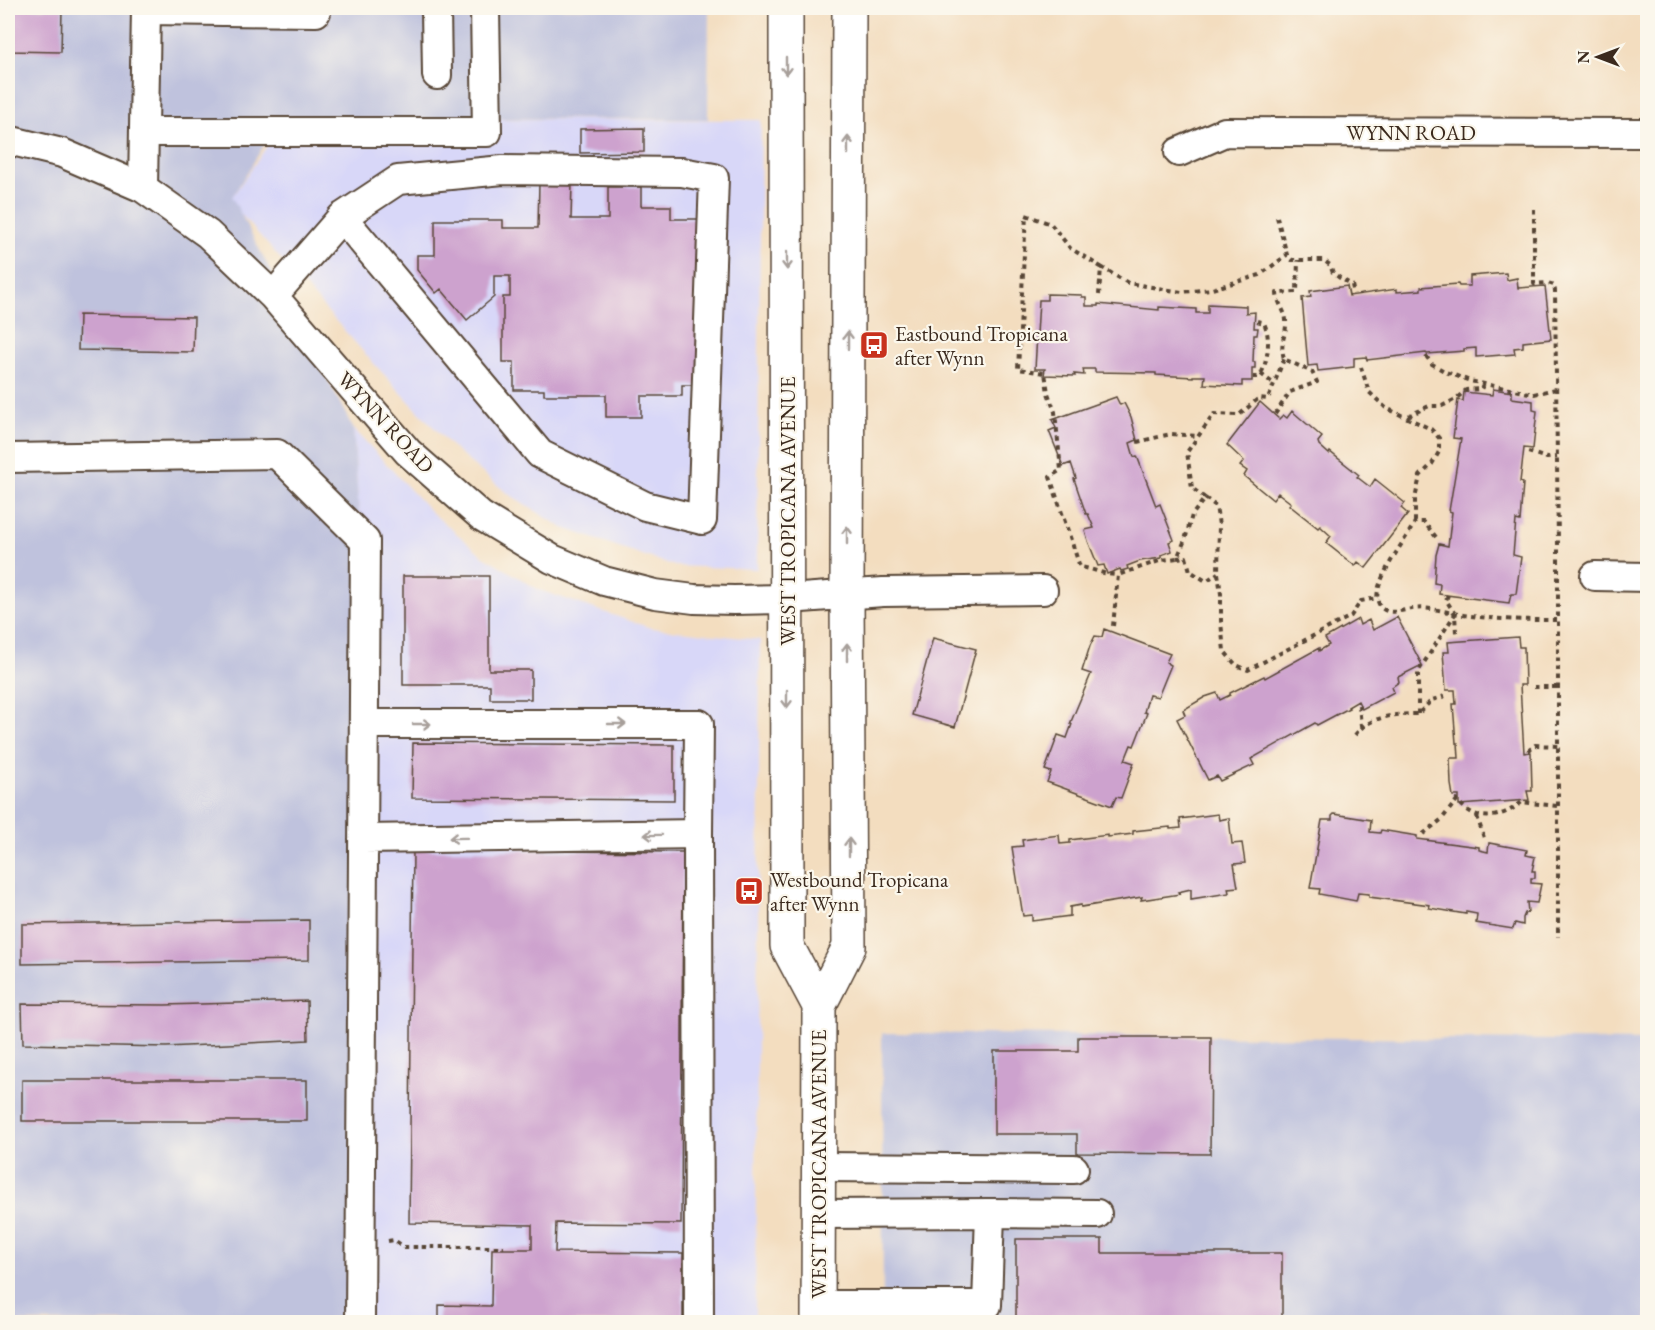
<svg xmlns="http://www.w3.org/2000/svg" width="1655" height="1330" font-family="'EB Garamond',serif">
<style>
.built{fill:#d8d7f8}
.industrial{fill:#bfc2dd}
.building{fill:#cda2ce}
.lines{fill:none;stroke-linecap:round;stroke-linejoin:round}
.minor-casing{stroke:#574536;stroke-width:32}
.major-casing{stroke:#574536;stroke-width:36}
.path{stroke:#574536;stroke-width:4;stroke-dasharray:4.5 4.5;stroke-linecap:butt}
.minor{stroke:#fff;stroke-width:28}
.major{stroke:#fff;stroke-width:33}
.oneway{stroke:#a79f9a}
.labels{text-anchor:middle;dominant-baseline:central;stroke-width:4.5;stroke-linejoin:round;paint-order:stroke}
.street-label{font-size:21px;fill:#3b2a1e;stroke:#fbf7ec}
.poi-label{font-size:21px;fill:#3b2a1e;stroke:#fbf7ec;text-anchor:start}
</style>
<rect width="100%" height="100%" fill="#fbf7ec"/>
<filter id="ink" filterUnits="userSpaceOnUse"><feTurbulence type="fractalNoise" baseFrequency=".0167" numOctaves="2"/><feDisplacementMap in="SourceGraphic" scale="12" xChannelSelector="R" yChannelSelector="G"/><feConvolveMatrix kernelMatrix="1 2 1 2 8 2 1 2 1" color-interpolation-filters="sRGB"/></filter>
<filter id="wash" filterUnits="userSpaceOnUse"><feTurbulence type="fractalNoise" baseFrequency=".008" numOctaves="4" result="noise"/><feDisplacementMap in="SourceGraphic" scale="24" xChannelSelector="R" yChannelSelector="G"/><feGaussianBlur stdDeviation="1.35" result="paint"/><feColorMatrix in="noise" values="0 0 0 0 0 0 0 0 0 0 0 0 0 0 0 0 0 1.4 0 .05"/><feComposite in="paint" operator="in"/></filter>
<g filter="url(#wash)">
<rect width="100%" height="100%" fill="#f3ddbf"/>
<!-- built -->
<path class="built" d="M281,118l480,2 -4,449 -82,-3 -112,-38 -56,-35 -52,-43 -78,-83 -148,-166 36,-52z
M353,428l78,84 51,43 57,35 112,38 109,12 -5,682h-400l9,-733z"/>
<!-- industrial -->
<path class="industrial" d="M8,8h701l-1,111 -427,-1 -49,79 121,231 11,161 -4,733h-352z
M882,1033l765,8v281h-764z"/>
<g id="blocks">
<!-- building -->
<path class="building" d="M8,8l54,1 -1,43 -53,-1z
M644,128v24l-64,1v-24z
M539,183h33l-1,36h37v-32h33v19h30v13h31v166h-20v11h-41v21h-35v-22h-62v-5h-30v-28h-11v-65h7v-21h-16v21l-27,23 -26,-31 -5,4 -19,-23v-15h18v-35h68v8h35z
M1506,273l1,7 10,-2 1,10 27,-2 6,53 -28,3v5l-9,1 1,6 -39,3v-9l-12,1v2l-37,3 -1,-1 -59,7 -1,-3 -12,1v9l-36,4 -1,-6 -9,1 -6,-68 9,-1 -1,-6 37,-5 2,10 48,-7v3l24,-2v-3l37,-3 1,2h11v-10z
M1047,294l35,1v2h4v9h12v-2l61,6v-3l37,2v4h12v-9l38,2v7l9,-1 -1,16h4l-1,7h-3l-1,27h2v6h-3v13h-10v5l-38,-2 1,-8h-12v1l-37,-2v-2l-61,-1v-3h-12l1,6 -10,-1 1,2 -31,-1 1,-6h-10l4,-69h8z
M79,315l115,2 -1,35 -115,-2z
M1493,389l19,3v6l21,3v9l4,1 -4,38 -9,-1 -4,34 3,1 -3,38 -4,-1 -3,35 8,2 -5,37h-5l-2,9 -70,-9 1,-10 -6,-1 2,-28 3,-11 9,2 4,-34 -3,-1 12,-72 -8,-1 5,-38 5,1 1,-9 28,3z
M1116,397l4,8 4,-2 7,14 6,23 -7,3 4,14 3,-1 19,50 4,-2 14,36 -5,2 3,9 -11,4v3l-21,3 -13,5 1,3 -7,2 -1,-2 -13,5 -3,-9 -6,1 -10,-25 -3,-11 9,-2 -6,-14h-2l-12,-35 2,-1 -5,-15 -8,3 -14,-35 7,-3 -4,-8z
M1260,402l19,17 4,-4 4,3 5,-7 30,26 -4,5 1,3 10,9 1,-2 29,23 -2,2 13,10 5,-8 30,24 -4,5 7,6 -42,54 -8,-6 -3,4 -29,-23 5,-7 -11,-10 -2,2 -29,-23 2,-2 -13,-10 -5,7 -29,-24 3,-5 -7,-5 4,-5 -17,-16z
M403,576h86v94h42v29h-41v-14h-87z
M1397,617l25,48 -24,12 1,5 -7,5 2,5 -32,17 -4,-8 -10,6 1,1 -32,17 -2,-2 -64,36 3,6 -34,16 -3,-5 -9,4 -31,-61 8,-4 -2,-5 22,-13 12,-4 3,7 10,-5v-2l34,-17 1,2 54,-30v3l10,-6 -4,-7 33,-19 2,6 9,-5 4,10z
M1104,629l66,25 -4,8 5,3 -13,32 -9,-2 -5,17 3,1 -13,33 -3,-1 -6,15 9,3 -13,35 -5,-1 -4,9 -65,-24 4,-10 -6,-2 13,-35 9,3 5,-14h-2l21,-50 -9,-3 8,-25 5,-10 7,1z
M1518,637l1,10h5l1,38h-5l4,68 7,-1 1,39h-5l2,9 -70,5v-9h-6l-2,-12 -1,-26h9l-1,-15h-2l-3,-39h3l-1,-14h-9l-3,-38h6l-1,-10z
M933,638l43,11 -21,78 -43,-12z
M413,743l261,2v55l-262,-2z
M1218,814l1,6 10,-2 3,26 10,-1 3,20 -11,1 4,23 -10,1 1,5 -38,6v-10l-13,3 2,2 -39,6 1,-3 -61,10v-2l-11,2v9l-38,5v-6l-9,1 -11,-69 11,-1 -1,-6 37,-5 1,9 10,-1v-3l38,-5v2l25,-3v-3l37,-4v2l11,-1 -1,-9z
M1334,814l37,6 -1,12 10,1 1,-3 36,6v3l62,8v3l9,2 1,-9 38,7 -1,5 9,2 -3,14h3v7h-4v5l10,1 -4,19 -10,-1 1,10 -3,1 -2,5v7l-8,-2 -2,6 -37,-6 1,-9 -11,-2v2l-37,-6 1,-3 -61,-8v-3l-11,-1 -2,8 -37,-7 1,-5 -10,-1 12,-68h10v-4z
M413,850l270,2 -2,372 -125,-1 -1,29 128,1v69h-244v-17l52,1 1,-57h40v-24l-123,-2z
M309,920v40l-287,4v-40z
M307,1001l1,39 -142,7 -143,-3 -1,-40 143,1z
M1078,1037h133l-1,117 -133,-1v-19h-83v-83h84z
M22,1080h285v41h-285z
M1016,1239h86v14h180v69h-326v-3h60z"/>
</g>
</g>
<g filter="url(#ink)">
<use href="#blocks" fill-opacity="0" stroke="#574536" stroke-width="1.5"/>
<g class="lines">
<!-- minor casing -->
<g class="minor-casing">
<path id="minor" d="M436,8l1,67
M146,10l170,2
M144,132h343l-2,-124
M8,140l54,13 81,35 65,46 65,62 135,156 73,64 71,43 52,22 51,13 39,5 40,1 54,-1 95,-7 160,-2
M1179,152l46,-20 423,1
M143,188l3,-180
M273,296l69,-79 198,237 105,52 57,14 12,-342 -32,-6 -179,-2 -105,10 -56,37
M8,458l269,-4 88,87 -5,781
M1595,576l53,1
M698,834l1,488
M363,839l335,-5 1,-110h-335
M819,1167l255,2
M990,1213l107,1
M818,1214l172,-1 -3,92h-169"/>
</g>
<!-- major casing -->
<g class="major-casing">
<path id="major" d="M786,8l1,938 32,60
M818,1322l1,-316 30,-59 -2,-354 2,-585"/>
</g>
<!-- path -->
<path class="path" d="M1534,209v75l14,-1 6,2 1,6 3,253v393
M1277,217l10,38 5,5h31l7,5 3,8 7,5 12,7 2,9
M1101,267l27,16 54,9 30,-3 48,-14 27,-20
M1099,295l2,-28 -31,-19 -19,-24 -25,-9 -8,154 27,4 3,20 7,19 6,58 -11,7 30,90c14,2 24,8 38,8
M1257,321l7,2c7,15 4,37 -3,51
M1426,356l6,8 14,8 24,9 64,13 22,-5
M1361,367l8,25 17,16 45,21 8,9v14l-7,12 -12,12 -5,23v23
M1253,377h5l3,-3 13,10
M1275,414l15,-22 27,-10 -5,-10 -28,-13c-5,-20 3,-22 2,-39 -1,-10 -9,-17 -9,-27l20,-1 1,-32
M1408,416l21,-10h13l14,-7 10,-9 15,-1 3,-5
M1137,442l34,-8 27,2
M1528,452l19,6 10,-1
M1205,498l-13,-10 -5,-36 27,-38 25,1 20,-17 9,1 16,-40
M1436,537l-12,-15h-9c-9,18 -46,64 -36,82 7,13 22,6 33,5 19,-3 40,5 59,7 29,4 58,4 87,4
M1177,558l9,-1 4,14 16,10 12,-8
M1448,595l-2,5 9,14 1,19
M1113,626l5,-51 44,-15 15,-2 8,-18 7,-25 13,-17 11,8 3,19 -1,48 3,21v28l3,29 12,14 12,5 103,-54 10,-15 17,-3
M1534,687h24
M1359,705l2,21
M1418,714v-42l37,-58
M1355,735c14,-19 41,-21 63,-21l14,-14 13,-4
M1528,751l7,-6 23,1
M1477,816l7,22
M1423,834l18,-14 16,-20c19,24 44,19 65,2l36,4
M388,1241l6,-1 10,7h100"/>
<!-- minor -->
<use href="#minor" class="minor"/>
<!-- major -->
<use href="#major" class="major"/>
</g>
<!-- one-way arrows -->
<defs><path id="oneway-shaft" d="M-6 0H5M1.5-3L5.5 0L1.5 3" fill="none" stroke-width="1.6" stroke-linecap="round" stroke-linejoin="round" transform="scale(1.5)"/></defs>
<g class="oneway">
<use href="#oneway-shaft" transform="translate(786 66) rotate(90)"/>
<use href="#oneway-shaft" transform="translate(848 145) rotate(-90)"/>
<use href="#oneway-shaft" transform="translate(787 261) rotate(90)"/>
<use href="#oneway-shaft" transform="translate(848 340) rotate(-90)"/>
<use href="#oneway-shaft" transform="translate(847 535) rotate(-90)"/>
<use href="#oneway-shaft" transform="translate(847 652) rotate(-90)"/>
<use href="#oneway-shaft" transform="translate(787 699) rotate(90)"/>
<use href="#oneway-shaft" transform="translate(422 724)"/>
<use href="#oneway-shaft" transform="translate(617 724)"/>
<use href="#oneway-shaft" transform="translate(653 835) rotate(179)"/>
<use href="#oneway-shaft" transform="translate(458 838) rotate(179)"/>
<use href="#oneway-shaft" transform="translate(849 847) rotate(-90)"/>
</g>
</g>
<!-- icons -->
<defs>
<g id="bus-square" transform="scale(1.5)"><rect x="-9" y="-9" width="18" height="18" rx="4" fill="#c8321e" stroke="#fbf7ec"/><path d="M-5-6H5V4H4V6H2V4H-2V6H-4V4H-5ZM-3.5-4V0h7V-4ZM-3.5 1.2v1.5H-2V1.2ZM2 1.2v1.5H3.5V1.2Z" fill="#fff"/></g>
</defs>
<g fill-rule="evenodd">
<use href="#bus-square" x="874" y="345"/>
<use href="#bus-square" x="749" y="891"/>
</g>
<g class="labels">
<!-- street labels -->
<g class="street-label">
<text x="1411" y="132">WYNN ROAD</text>
<text transform="translate(386 422) rotate(47)">WYNN ROAD</text>
<text transform="translate(787 511) rotate(-90)">WEST TROPICANA AVENUE</text>
<text transform="translate(818 1164) rotate(-90)">WEST TROPICANA AVENUE</text>
</g>
<!-- poi labels -->
<g class="poi-label">
<text x="895" y="333">Eastbound Tropicana<tspan x="895" dy="24">after Wynn</tspan></text>
<text x="770" y="879">Westbound Tropicana<tspan x="770" dy="24">after Wynn</tspan></text>
</g>
</g>
<!-- margin -->
<rect width="1655" height="1330" fill="none" stroke="#fbf7ec" stroke-width="30"/>
<!-- north arrow -->
<g transform="translate(1598 57) rotate(270)" stroke="#fbf7ec" stroke-width="4.5" paint-order="stroke">
<path d="M0-4.5L10 22L0 15L-10 22Z" fill="#3b2a1e"/>
<text y="-9" font-size="16" font-weight="bold" text-anchor="middle" fill="#3b2a1e">N</text>
</g>
</svg>
